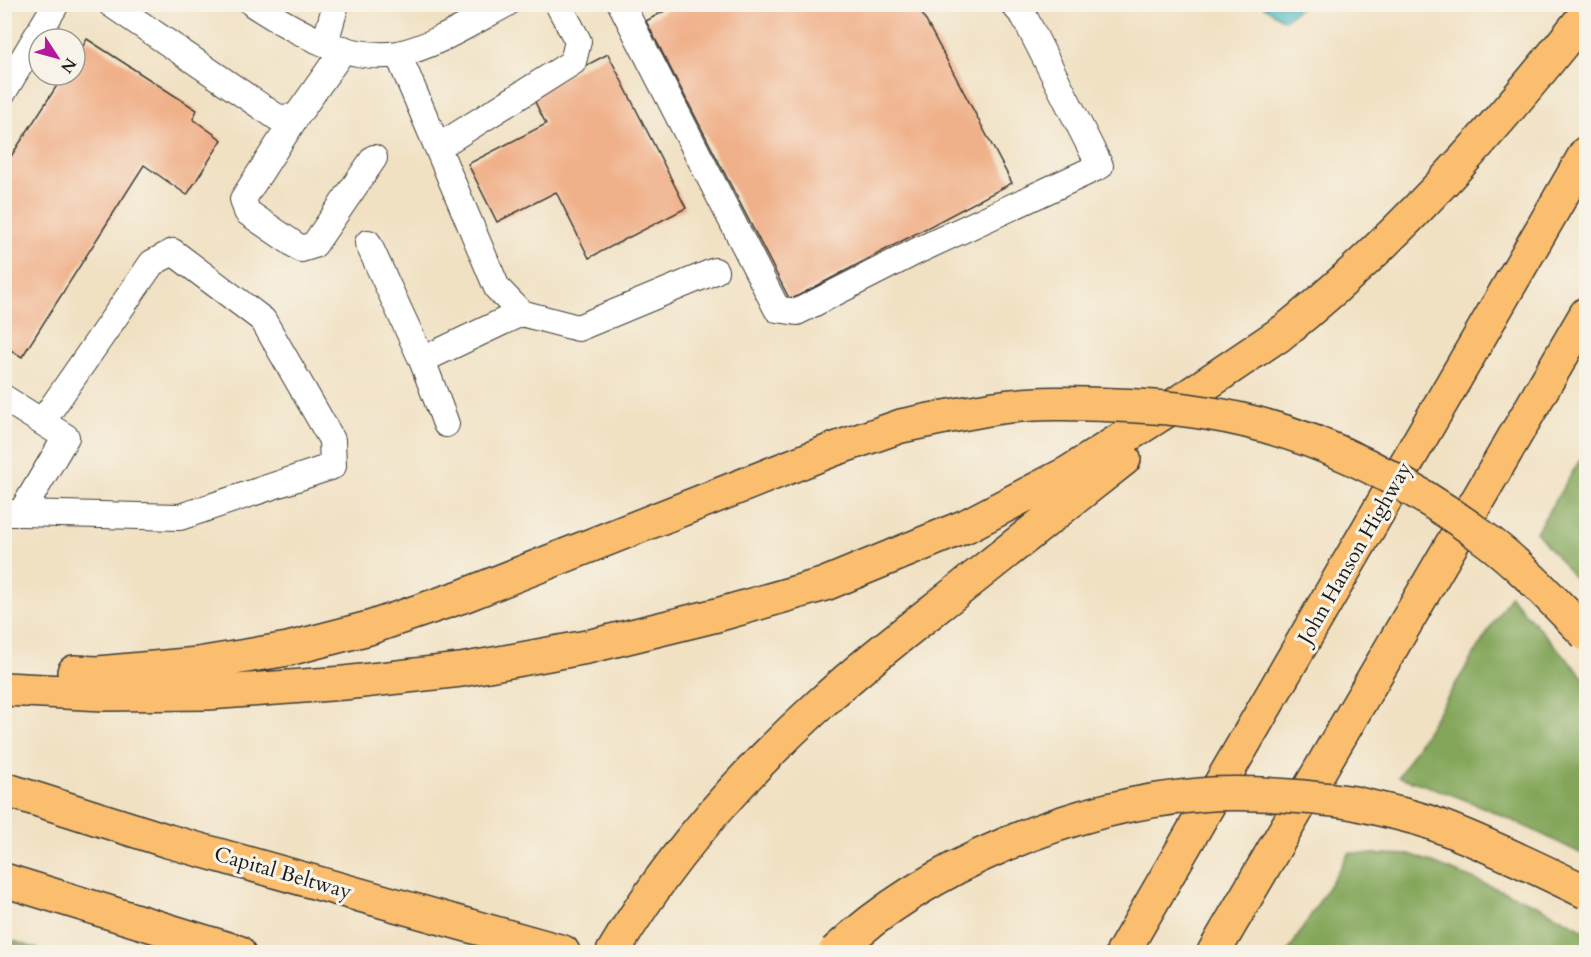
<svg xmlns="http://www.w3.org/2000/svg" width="1591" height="957" font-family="Cardo,serif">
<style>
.forest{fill:#83a65a;stroke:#50613b;stroke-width:1.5}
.water{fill:#4dbbc4;stroke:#346c70;stroke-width:1.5}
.building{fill:#f0b089}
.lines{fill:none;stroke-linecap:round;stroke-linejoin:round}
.minor-casing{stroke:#3c3a35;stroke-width:28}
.highway-casing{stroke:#3c3a35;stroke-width:36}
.minor{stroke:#fff;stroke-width:26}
.highway{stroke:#fabe6e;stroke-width:33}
.highway-bridge-casing{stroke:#3c3a35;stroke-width:36;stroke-linecap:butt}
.highway-bridge{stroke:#fabe6e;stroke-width:33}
.labels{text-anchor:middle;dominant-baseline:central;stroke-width:6;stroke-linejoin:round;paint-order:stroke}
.street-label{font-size:21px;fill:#1c1c1c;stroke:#f7f3e8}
</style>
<rect width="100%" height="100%" fill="#f7f3e8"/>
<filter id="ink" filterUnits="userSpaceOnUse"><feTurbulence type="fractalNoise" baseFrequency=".0167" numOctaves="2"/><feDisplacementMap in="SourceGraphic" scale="12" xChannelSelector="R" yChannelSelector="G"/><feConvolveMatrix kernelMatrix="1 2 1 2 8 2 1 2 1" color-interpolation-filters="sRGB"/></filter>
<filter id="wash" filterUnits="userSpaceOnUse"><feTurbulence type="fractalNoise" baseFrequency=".008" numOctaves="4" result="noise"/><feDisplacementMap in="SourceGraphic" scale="24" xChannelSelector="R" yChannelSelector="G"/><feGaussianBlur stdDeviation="1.35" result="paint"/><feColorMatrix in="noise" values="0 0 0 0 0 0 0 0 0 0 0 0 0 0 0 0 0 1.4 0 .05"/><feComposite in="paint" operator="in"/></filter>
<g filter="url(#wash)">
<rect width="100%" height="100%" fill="#f1e1c3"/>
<!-- forest -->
<path class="forest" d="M1586,450v142l-50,-60z
M1510,596l76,84v176c-61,-30 -122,-61 -188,-79z
M1349,853l64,2 122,49 51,27v21h-298z
M5,938l41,14h-41z"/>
<!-- water -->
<path class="water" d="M1261,5h42l-19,15z"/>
<g id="blocks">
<!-- building -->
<path class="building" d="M677,4h240l95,179 -222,117 -144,-279z
M87,39l110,71 -4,9 29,21 -35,55 -43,-30 -122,192 -18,-11v-179l56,-86 -9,-6h24v-35l8,6z
M608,54l78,154 -97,50 -33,-66 -59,30 -29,-58 78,-40 -15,-30z"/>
</g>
</g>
<g filter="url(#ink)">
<use href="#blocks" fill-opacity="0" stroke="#3c3a35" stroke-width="1.5"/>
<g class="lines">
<!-- minor casing -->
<g class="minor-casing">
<path id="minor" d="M111,4l167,114 18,-1 48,-68
M253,4c41,27 94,58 145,50 35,-7 76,-33 108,-50
M621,4l156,305 20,3 120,-61 183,-85 -76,-150 -11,-12
M325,43l11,-39
M398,54l99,234 24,25 57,15 137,-57
M4,91l52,-87
M296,117l-53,82 4,13 54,37 13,-4 60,-87
M438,147l135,-85 5,-21 -20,-37
M368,243l54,117 99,-47
M422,360l24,64
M4,398l38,24
M4,513h17l159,4 153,-51 -1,-26 -69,-120 -90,-68 -21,11 -110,159 24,15 -45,76"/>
</g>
<!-- highway casing -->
<g class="highway-casing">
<path id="highway" d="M1277,337c117,-93 217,-206 309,-323
M74,672l24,1 100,-9 90,-15 81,-21 94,-32 369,-146 69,-24 44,-9
M4,689l100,5 104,-1 136,-10 117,-13 126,-23 130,-32 108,-31 141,-58 102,-53 98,-62 127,-86
M4,789l164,52 395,111
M4,880l234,72
M613,952c54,-92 127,-175 206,-247 44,-41 93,-78 141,-116 54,-43 109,-87 164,-130
M1123,952l463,-799
M1214,952l372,-638"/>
</g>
<!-- minor -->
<use href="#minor" class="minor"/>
<!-- highway -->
<use href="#highway" class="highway"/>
<!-- highway-bridge casing -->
<g class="highway-bridge-casing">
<path id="highway-bridge" d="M945,417c16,-3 32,-6 49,-9 40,-6 81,-5 122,-3 30,1 61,3 90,8 103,16 199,65 282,128 36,27 67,62 98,93
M835,952c93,-87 238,-147 365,-157 34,-3 70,-1 104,2 16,2 34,3 50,6 24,6 51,11 75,19 54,20 106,45 157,70"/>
</g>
<!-- highway-bridge -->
<use href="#highway-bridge" class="highway-bridge"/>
</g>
</g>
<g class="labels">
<!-- street labels -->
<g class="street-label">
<text transform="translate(1355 553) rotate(-60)">John Hanson Highway</text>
<text transform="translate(283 873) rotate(16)">Capital Beltway</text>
</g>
</g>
<!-- margin -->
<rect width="1591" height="957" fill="none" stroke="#f7f3e8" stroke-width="24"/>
<!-- north arrow -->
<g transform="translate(57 57) rotate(126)"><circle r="28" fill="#f7f3e8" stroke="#9f9d96" stroke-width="1.5"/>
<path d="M0-4.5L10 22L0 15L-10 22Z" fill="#b5179e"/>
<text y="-9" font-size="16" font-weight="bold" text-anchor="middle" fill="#1c1c1c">N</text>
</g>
</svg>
